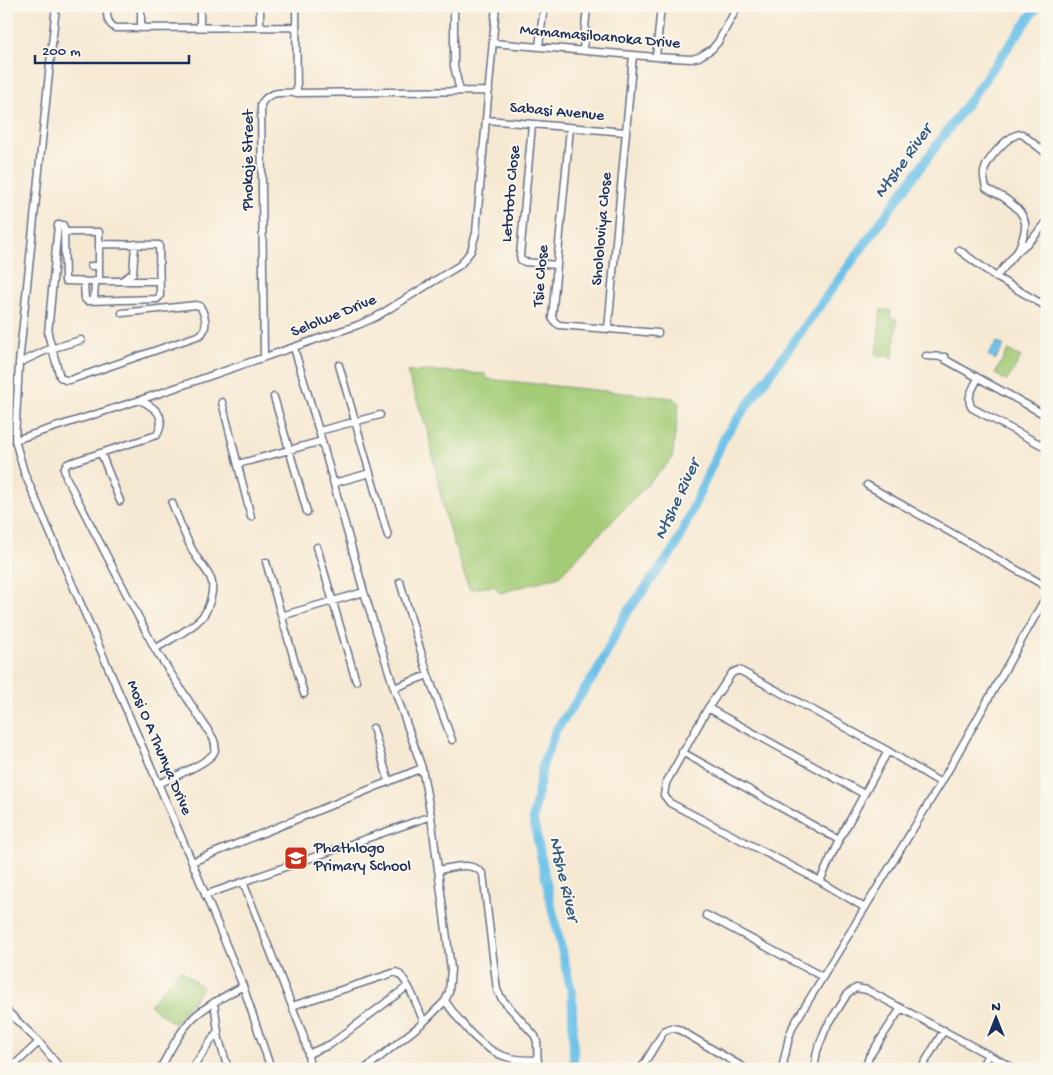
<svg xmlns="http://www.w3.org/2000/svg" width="1053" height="1075" font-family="'Gochi Hand',sans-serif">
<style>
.green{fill:#a4cc77;stroke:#607e6a}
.water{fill:#6dc1e9;stroke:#4478a4}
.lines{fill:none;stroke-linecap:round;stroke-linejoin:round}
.river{stroke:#6dc1e9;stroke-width:9}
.minor-casing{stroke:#687087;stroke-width:9}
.minor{stroke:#fff;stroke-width:6}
.labels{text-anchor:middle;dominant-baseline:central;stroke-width:4;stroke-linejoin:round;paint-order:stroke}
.street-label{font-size:16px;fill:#1b2f5e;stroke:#fbf7ec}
.poi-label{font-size:16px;fill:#1b2f5e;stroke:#fbf7ec;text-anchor:start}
.water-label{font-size:18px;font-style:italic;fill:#345b88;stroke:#fbf7ec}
</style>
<rect width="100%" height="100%" fill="#fbf7ec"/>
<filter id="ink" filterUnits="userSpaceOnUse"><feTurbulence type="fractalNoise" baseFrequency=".02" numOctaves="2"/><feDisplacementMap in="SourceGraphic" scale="10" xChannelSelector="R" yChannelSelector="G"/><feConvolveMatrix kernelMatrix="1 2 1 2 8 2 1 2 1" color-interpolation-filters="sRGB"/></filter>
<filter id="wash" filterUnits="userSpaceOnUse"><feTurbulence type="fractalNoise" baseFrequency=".0096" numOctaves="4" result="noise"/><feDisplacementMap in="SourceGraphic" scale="20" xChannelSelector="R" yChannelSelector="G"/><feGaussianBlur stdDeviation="1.12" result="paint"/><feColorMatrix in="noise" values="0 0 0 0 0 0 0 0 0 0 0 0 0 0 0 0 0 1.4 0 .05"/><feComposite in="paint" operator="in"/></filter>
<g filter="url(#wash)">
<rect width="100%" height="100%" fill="#f6e9d3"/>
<!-- green -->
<path class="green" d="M881,310l10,1 -1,7 7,1 -4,38 -17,-2z
M1008,350l13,7 -14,24 -12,-7z
M437,371l48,3 2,5 186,19 6,4 -7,57 -113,117 -59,17 -5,-7 -26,3 -24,-73 -17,-84 -21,-60z
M180,969l23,19 -29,36 -24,-19z"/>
<!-- water -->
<path class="water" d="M997,342l7,4 -9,14 -7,-5z"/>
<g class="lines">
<!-- river -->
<path class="river" d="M574,1069l-2,-75 -21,-90 -18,-85 10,-55 13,-34 41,-58 28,-57 50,-67 50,-112 313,-430"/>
</g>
</g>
<g filter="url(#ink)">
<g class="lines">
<!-- minor casing -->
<g class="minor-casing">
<path id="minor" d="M56,6l-37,357 -4,77 9,32 168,390 51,124 28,83
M107,6c0,9 -1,16 8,22l181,-1
M200,6v21
M296,6l1,87
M454,6v60l6,25
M260,27v-21
M141,28v-22
M493,43l163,14 35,2 8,-2 13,-8 6,-7 20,-36
M539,46l5,-40
M583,50l4,-44
M656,57l5,-51
M486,120l139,12
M532,125l-12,131 1,4 4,2 31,3
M570,128l-18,190 3,4 4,3 99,8
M64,232h35v48
M959,250l37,27 51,30
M1017,252c11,-23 14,-35 -10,-52 -6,-5 -14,-7 -21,-12 -1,-5 -3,-11 -2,-16 2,-12 25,-39 38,-38l25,20
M91,266h8
M996,277l21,-25 15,-13 15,-17
M123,280l10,-7 2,-29
M84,282l1,17 2,2 70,-2 3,-3 -1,-51 -59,-1
M94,282l-29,-1 -1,-53 -1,-3h-5l-10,109 12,43 5,3h5l130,-45c9,-7 5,-20 0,-29l-4,-1 -74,8
M94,301l1,-20h64
M608,329l25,-274
M294,348l25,83 45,161 30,96 28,80 9,48 20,153 -2,23 -4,9 -21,21 -59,47
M926,356l19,1 1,3 101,56
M264,357l-3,-253c8,-14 22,-11 36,-11l192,-2
M19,363l28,-13 34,-10
M339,365l49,171
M978,378c-4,9 -13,21 -6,30l75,40
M274,397l33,115
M140,400c16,8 27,16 17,35l-88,28 -3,2 -2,4 2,8 89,172 56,86c3,4 5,9 4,15 -2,12 -45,28 -57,34
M222,402l29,115
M319,431l61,-16
M15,440l125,-40 218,-75 18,-8 84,-52 11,-14 5,-18 20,-227
M101,453l19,48
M238,464l84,-23
M334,483l36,-10
M867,485l180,102
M317,547l39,134
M266,562l38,132
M400,582l28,93 24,65
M281,616l83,-24
M155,649c15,-10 36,-19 48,-33 6,-8 12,-27 8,-37 -4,-9 -12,-17 -17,-26 -9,-16 -15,-33 -22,-50
M394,688l34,-13
M708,708l156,86
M373,728l16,54
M682,752l157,88
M192,862l230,-94
M438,870c15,-2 33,-10 45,4l14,116 5,9 33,37 2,6 1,27
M820,881l19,-41 49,-89
M243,882l60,152 5,20 2,15
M205,895l226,-79
M865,908l-45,-27 -150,-78 -6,-8 2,-12 42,-75 24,-35 7,-3 149,81 53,32
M706,915l117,62
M445,1001c17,23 36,50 65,57 9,2 19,2 28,2
M214,1002l5,37 9,30
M292,1006l104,-34c12,6 22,37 28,50
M6,1010l33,32 22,27
M308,1054l23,-10 77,-58
M10,1069l29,-27
M160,1069c10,-18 19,-37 34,-52 14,-13 32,-21 49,-31
M192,1069l25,-37
M641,1069l23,-38 7,-3 7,1 68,40
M782,1069l7,-32 4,-11 148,-243 106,-188
M814,1069l3,-18 9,-23 22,-35 8,-5 11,2 148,79
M865,1069l4,-12 32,-49
M921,1069l23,-39
M980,1069l8,-14"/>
</g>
<!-- minor -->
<use href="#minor" class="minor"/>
</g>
</g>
<!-- icons -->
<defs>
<g id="school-square" transform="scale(1.25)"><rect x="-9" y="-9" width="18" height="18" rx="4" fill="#c8321e" stroke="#fbf7ec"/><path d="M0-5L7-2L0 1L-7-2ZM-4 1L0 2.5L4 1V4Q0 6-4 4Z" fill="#fff"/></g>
</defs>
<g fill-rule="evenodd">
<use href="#school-square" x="296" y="858"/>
</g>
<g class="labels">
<!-- street labels -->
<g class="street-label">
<text transform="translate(600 38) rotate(5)">Mamamasiloanoka Drive</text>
<text transform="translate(557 113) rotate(5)">Sabasi Avenue</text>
<text transform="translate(249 160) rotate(-90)">Phokoje Street</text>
<text transform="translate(512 194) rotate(-85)">Letototo Close</text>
<text transform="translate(603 229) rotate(-85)">Shololoviya Close</text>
<text transform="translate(542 276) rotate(-85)">Tsie Close</text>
<text transform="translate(334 317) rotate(-22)">Selolwe Drive</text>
<text transform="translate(158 748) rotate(67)">Mosi O A Thunya Drive</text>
</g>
<!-- poi labels -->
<g class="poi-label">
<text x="314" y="849">Phathlogo<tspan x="314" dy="18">Primary School</tspan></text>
</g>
<!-- water labels -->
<g class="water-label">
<text transform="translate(904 162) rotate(-54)">Ntshe River</text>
<text transform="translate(678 500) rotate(-65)">Ntshe River</text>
<text transform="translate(563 879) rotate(77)">Ntshe River</text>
</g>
</g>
<!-- margin -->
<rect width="1053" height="1075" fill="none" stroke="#fbf7ec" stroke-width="25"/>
<!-- north arrow -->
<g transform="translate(996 1018)" stroke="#fbf7ec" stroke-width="4" paint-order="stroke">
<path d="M0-4L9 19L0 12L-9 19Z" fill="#1b2f5e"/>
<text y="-8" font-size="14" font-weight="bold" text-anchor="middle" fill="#1b2f5e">N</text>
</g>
<!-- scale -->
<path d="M35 55v8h154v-8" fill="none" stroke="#1b2f5e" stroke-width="2.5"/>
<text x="42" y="55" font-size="15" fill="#1b2f5e" stroke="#fbf7ec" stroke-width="4" paint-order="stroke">200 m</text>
</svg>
